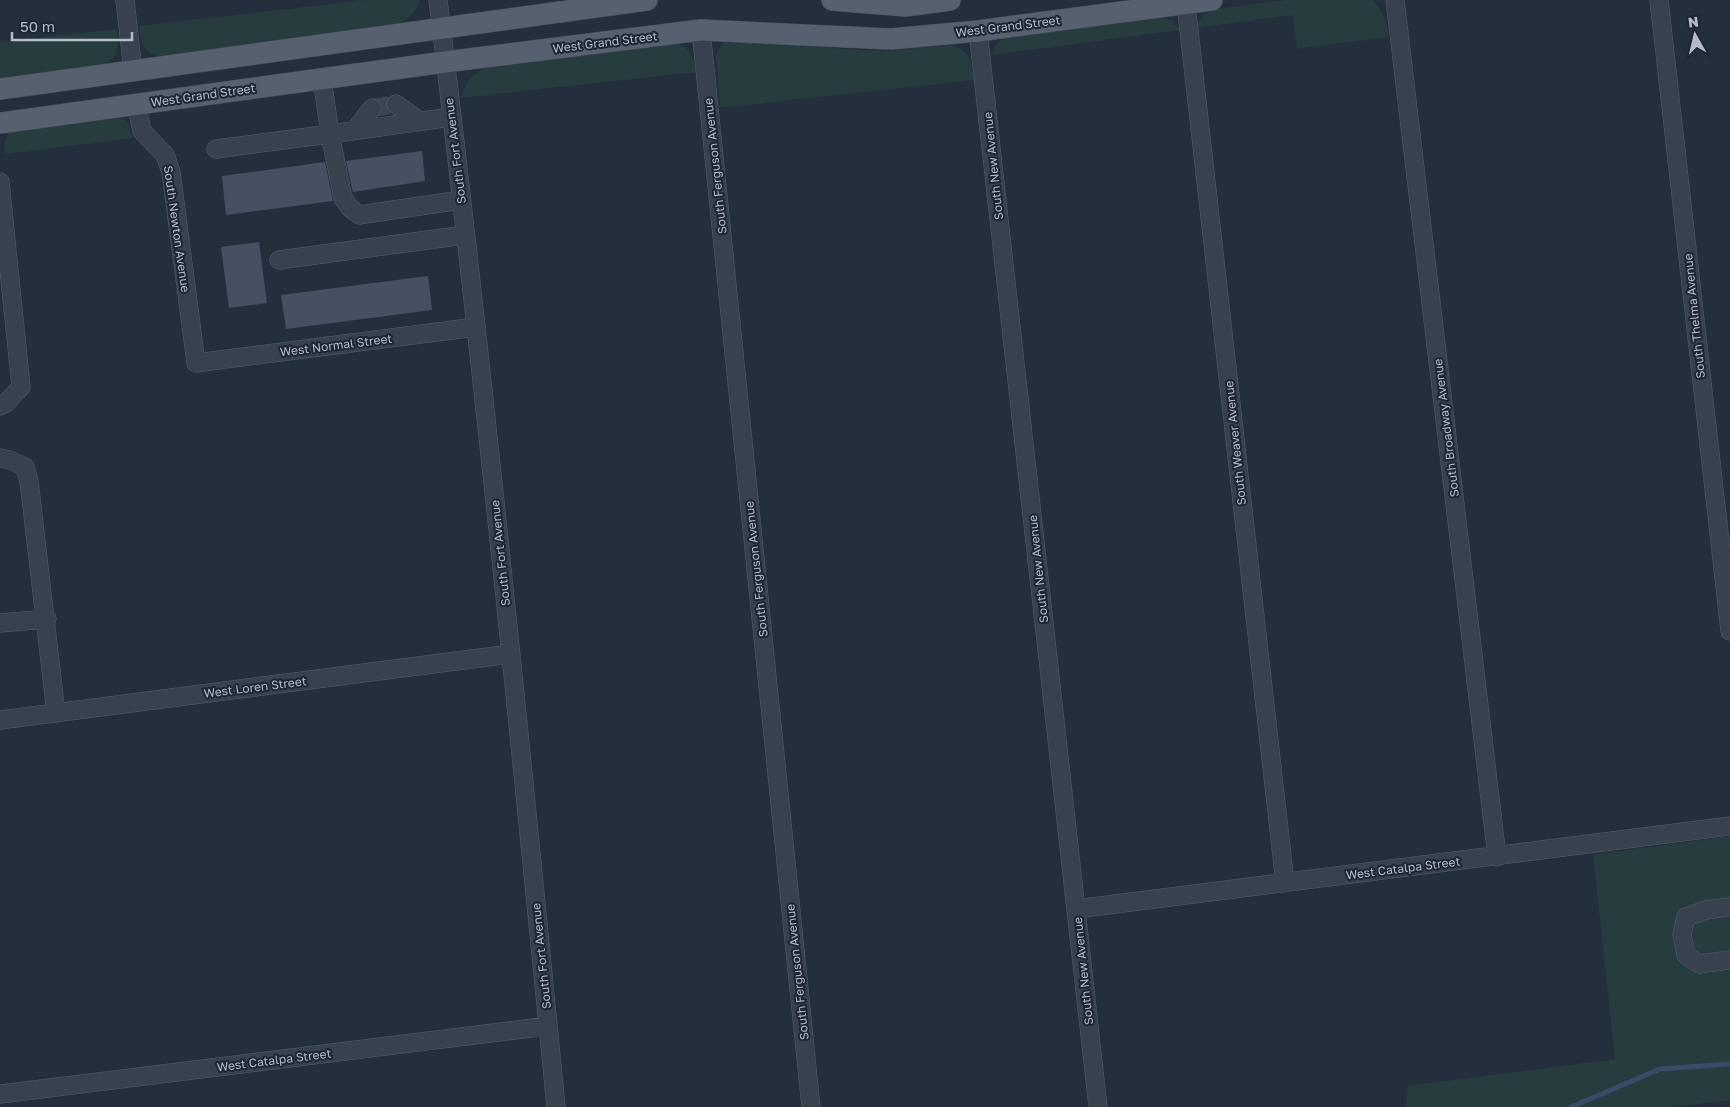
<svg xmlns="http://www.w3.org/2000/svg" width="1730" height="1107" font-family="'Golos Text',sans-serif">
<style>
.green{fill:#263c3f}
.lines{fill:none;stroke-linecap:round;stroke-linejoin:round}
.stream{stroke:#394c67;stroke-width:5}
.building{fill:#455162}
.minor-tunnel{stroke:#3a4453;stroke-width:18;stroke-dasharray:18 9;stroke-linecap:butt}
.minor-casing{stroke:#565f6c;stroke-width:19}
.major-casing{stroke:#414a57;stroke-width:22}
.minor{stroke:#38414e;stroke-width:18}
.major{stroke:#56606e;stroke-width:21}
.labels{text-anchor:middle;dominant-baseline:central;stroke-width:4;stroke-linejoin:round;paint-order:stroke}
.street-label{font-size:12px;fill:#b4bcc9;stroke:#1d2633}
</style>
<rect width="100%" height="100%" fill="#242f3e"/>
<!-- green -->
<path class="green" d="M365,0h55c-4,15 -15,20 -28,26l-226,30c-22,0 -25,-11 -27,-30z
M1286,0h86c12,10 14,22 17,37l-92,12 -4,-34 -98,13 8,-12 14,-7z
M1156,17l16,3 8,10 -188,25 6,-13 11,-6z
M117,29c2,19 4,27 -15,36l-102,14v-37z
M741,39l113,11 34,1 60,-6c22,3 23,16 26,35l-254,28 -4,-52c4,-15 11,-15 25,-17z
M676,43c15,5 18,15 21,29l-237,26c5,-15 12,-24 26,-30z
M118,116l9,5 6,17 -128,16v-14l4,-8z
M1730,836v264l-58,7h-266l2,-21 207,-27 -22,-204z"/>
<g class="lines">
<!-- stream -->
<path class="stream" d="M1571,1107l89,-38 70,-5"/>
</g>
<!-- building -->
<path class="building" d="M422,151l3,30 -72,11 -7,-31z
M325,162l8,39 -107,14 -4,-39z
M259,242l8,61 -38,5 -8,-61z
M428,276l4,34 -146,19 -5,-34z"/>
<g class="lines">
<!-- minor-tunnel -->
<path class="minor-tunnel" d="M372,108l24,-4"/>
<!-- minor casing -->
<g class="minor-casing">
<path id="minor" d="M125,0l8,71
M438,0c45,368 82,738 118,1107
M1395,0l102,857
M1659,0l71,631
M1186,4l99,879
M701,30l110,1077
M978,31l120,1076
M322,79l8,55 121,-17
M136,104l6,27 23,24 6,17 25,191 280,-36
M396,104l23,17
M355,130l17,-22
M216,149l114,-15 13,64 7,10 9,7 102,-15
M0,182l21,205 -15,16 -6,3
M279,260l186,-25
M0,458l10,2 15,7 4,14 27,232
M0,623l47,-4
M0,720l511,-66
M1730,907l-24,3 -20,7 -4,17 4,21 13,9 31,-4
M1076,909l654,-83
M0,1094l548,-68"/>
</g>
<!-- major casing -->
<g class="major-casing">
<path id="major" d="M832,0l73,6 45,-6
M0,89l647,-89
M0,123l445,-61 256,-32 190,9 87,-8 234,-31"/>
</g>
<!-- minor -->
<use href="#minor" class="minor"/>
<!-- major -->
<use href="#major" class="major"/>
</g>
<g class="labels">
<!-- street labels -->
<g class="street-label">
<text transform="translate(1008 26) rotate(-7)">West Grand Street</text>
<text transform="translate(605 42) rotate(-7)">West Grand Street</text>
<text transform="translate(203 95) rotate(-8)">West Grand Street</text>
<text transform="translate(455 151) rotate(-97)">South Fort Avenue</text>
<text transform="translate(715 166) rotate(-96)">South Ferguson Avenue</text>
<text transform="translate(993 166) rotate(-96)">South New Avenue</text>
<text transform="translate(177 229) rotate(82)">South Newton Avenue</text>
<text transform="translate(1694 316) rotate(-96)">South Thelma Avenue</text>
<text transform="translate(336 345) rotate(-7)">West Normal Street</text>
<text transform="translate(1446 428) rotate(-97)">South Broadway Avenue</text>
<text transform="translate(1235 443) rotate(-96)">South Weaver Avenue</text>
<text transform="translate(500 553) rotate(-96)">South Fort Avenue</text>
<text transform="translate(756 569) rotate(-96)">South Ferguson Avenue</text>
<text transform="translate(1038 569) rotate(-96)">South New Avenue</text>
<text transform="translate(255 687) rotate(-7)">West Loren Street</text>
<text transform="translate(1403 868) rotate(-7)">West Catalpa Street</text>
<text transform="translate(541 956) rotate(-96)">South Fort Avenue</text>
<text transform="translate(1083 971) rotate(-96)">South New Avenue</text>
<text transform="translate(797 972) rotate(-96)">South Ferguson Avenue</text>
<text transform="translate(274 1060) rotate(-7)">West Catalpa Street</text>
</g>
</g>
<!-- north arrow -->
<g transform="translate(1695 35) rotate(352)" stroke="#1d2633" stroke-width="4" paint-order="stroke">
<path d="M0-4L9 19L0 12L-9 19Z" fill="#b4bcc9"/>
<text y="-8" font-size="14" font-weight="bold" text-anchor="middle" fill="#b4bcc9">N</text>
</g>
<!-- scale -->
<path d="M12 32v8h120v-8" fill="none" stroke="#b4bcc9" stroke-width="2.5"/>
<text x="20" y="32" font-size="15" fill="#b4bcc9" stroke="#1d2633" stroke-width="4" paint-order="stroke">50 m</text>
</svg>
